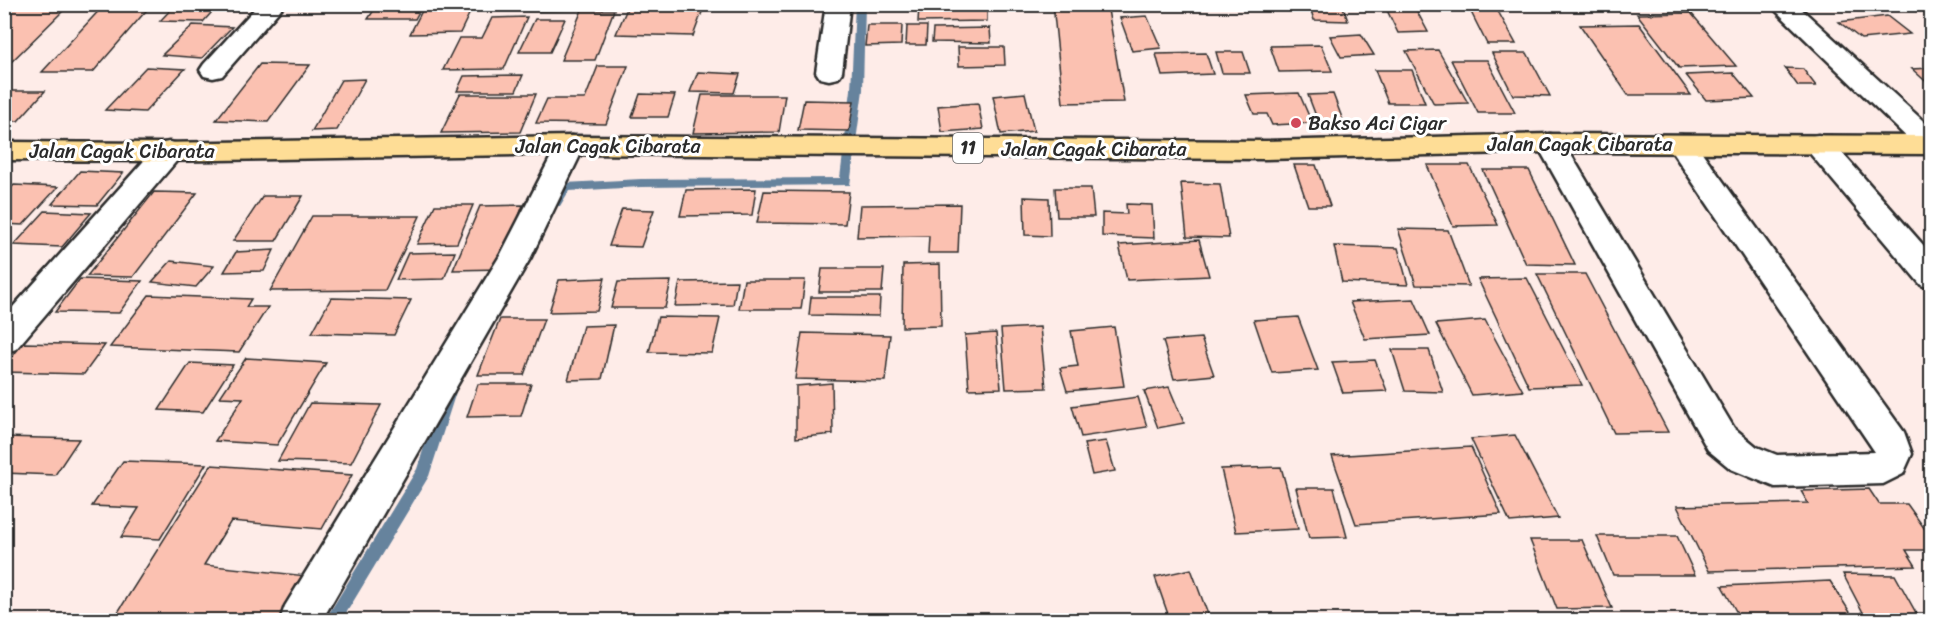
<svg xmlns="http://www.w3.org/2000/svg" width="1936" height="625" font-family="Sriracha,sans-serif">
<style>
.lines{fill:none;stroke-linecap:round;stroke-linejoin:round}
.stream{fill:#66839d;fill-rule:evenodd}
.building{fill:#fbc1b1;stroke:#2b2b2b;stroke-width:1.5}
.minor-casing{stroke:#2b2b2b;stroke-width:5}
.highway-casing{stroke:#2b2b2b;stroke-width:5}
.minor{fill:#fff;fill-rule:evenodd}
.highway{fill:#fedd96;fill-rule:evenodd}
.poi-dot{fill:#d1495b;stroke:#fff;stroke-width:2}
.labels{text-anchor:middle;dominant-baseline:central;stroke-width:6;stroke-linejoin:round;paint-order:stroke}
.shield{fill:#fff;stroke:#6b6b6b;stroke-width:1.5}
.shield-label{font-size:18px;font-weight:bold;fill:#2b2b2b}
.poi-label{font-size:20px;fill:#2b2b2b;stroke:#fff;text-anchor:start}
.street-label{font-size:20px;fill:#2b2b2b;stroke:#fff}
</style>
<rect width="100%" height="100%" fill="#feece8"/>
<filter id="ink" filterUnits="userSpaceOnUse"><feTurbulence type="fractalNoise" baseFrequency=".0167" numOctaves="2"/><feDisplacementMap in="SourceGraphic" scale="12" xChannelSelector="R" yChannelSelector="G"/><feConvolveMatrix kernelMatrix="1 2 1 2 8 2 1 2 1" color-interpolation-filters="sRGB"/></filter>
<g filter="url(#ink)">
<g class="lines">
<!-- stream -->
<path class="stream" d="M855,4h10l-2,86 -13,95 -209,2 -72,4 -9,15h-8l-2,-3 11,-19 4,-1 76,-4 199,-1 11,-88z
M449,386l5,2 2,4 -27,84 -87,144h-17l92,-151 25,-77 2,-4z"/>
</g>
<!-- building -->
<path class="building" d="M4,4h66l-66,65z
M105,4h47l-59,68h-51z
M176,4h43l-16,18 -43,-1z
M378,4h45l-8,15h-47z
M532,4h47l-1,6 -49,1z
M629,4h76l-12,32 -77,-2z
M990,4h38l1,3 -37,3z
M1053,4h54l17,98 -61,1z
M1309,4h33l6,17 -34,-1z
M1384,4h29l15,28 -30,1z
M1467,4h27l22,40h-29z
M987,5v16l-69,1 1,-16z
M473,6l-13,27 -50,1 14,-27z
M582,10h32l-19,50h-34z
M1691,13l45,53 -57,2 -42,-54z
M1147,16l14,32 -29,3 -12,-33z
M1887,16l23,18 -49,5 -22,-17z
M527,17l-23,52 -61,1 16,-32h23l10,-20z
M535,19h30l-15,33h-31z
M1639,24l52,71h-63l-48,-70z
M193,25l39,2 -30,31 -40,-3z
M867,25h35l-1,20 -36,1z
M907,26h20l-1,19h-20z
M990,28l1,15 -59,-1 1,-13z
M1361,34l13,21 -33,2 -11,-21z
M1321,45l11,26 -53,1 -9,-26z
M958,47h46l1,18 -46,1z
M1438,50l30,53 -34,1 -28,-53z
M1216,52h27l7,21h-28z
M1206,53l7,21 -51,2 -6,-22z
M1492,53h35l23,43 -37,-1z
M1451,60h36l28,53h-37z
M260,64l50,1 -42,57 -52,-2z
M598,66h30l-22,58 -70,-1 11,-24h38z
M146,67l39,2 -40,43 -40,-2z
M1785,68l18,1 13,17h-18z
M1932,68v19l-20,-18z
M1375,70h37l13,33h-37z
M698,72l42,2 -6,19 -44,-1z
M1733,73l21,25 -48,2 -20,-25z
M523,75l-7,16h-59l7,-15z
M365,79l-28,51 -25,1 29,-51z
M4,91h41l-27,30h-14z
M1025,93l9,38 -33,3 -8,-38z
M1299,93l13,30 -40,2 -5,-11h-13l-8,-19z
M460,94h76l-16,38 -79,1z
M640,94l35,1 -7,22h-36z
M1333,94l11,29 -25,1 -11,-29z
M702,95h83l-6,37 -86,1z
M804,100l50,1 -5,30 -51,-1z
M978,103l5,26 -41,3 -4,-26z
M1294,165h22l14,41h-22z
M1427,165h42l29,60 -45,1z
M1483,170h46l46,95 -49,-1z
M80,171l43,2 -26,32 -45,-1z
M1181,183l39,1 9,54 -42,-1z
M14,185l44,2 -35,38 -19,-1v-29z
M1055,188h36l3,29h-37z
M756,189l-4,26 -72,1 6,-26z
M764,191l85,1 -4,32 -88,-1z
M154,192l43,1 -64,84 -46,-1z
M263,196h40l-27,45h-43z
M1024,197l25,1 1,38 -25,-1z
M960,204l-2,49h-30l1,-17 -72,1 3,-32z
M1126,204l26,1 2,33 -52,-2v-23l25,1z
M435,205h38l-16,38 -40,1z
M523,205l-23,64 -47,1 27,-64z
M622,209l32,1 -13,37 -32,-1z
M45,211l46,2 -29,34 -48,-2z
M312,216h108l-35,74 -115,1z
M1398,229l50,1 21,56 -53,-1z
M1199,240l10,36 -82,4 -8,-35z
M1334,246l64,2 10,37 -66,-3z
M274,250l-10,21 -40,1 12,-20z
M455,252l-11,27 -48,1 12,-27z
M171,261l43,5 -18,21 -44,-5z
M940,264l1,62 -39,1 1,-62z
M822,269h62l-2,23h-63z
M1537,274h48l83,158 -54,1z
M605,278l-8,33 -48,1 10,-32z
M1527,278l55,107 -53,2 -51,-108z
M80,279l62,2 -23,32 -64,-1z
M744,280h61l-4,29h-62z
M671,281l-6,27h-54l7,-26z
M737,281l-4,24 -58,1 5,-24z
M149,295l102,4 -5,8h22l-29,45 -129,-5z
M811,297h69l-1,19 -70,-1z
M331,298l80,2 -17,35 -82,-2z
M1414,299l16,36 -65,4 -15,-37z
M658,317l62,1 -8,35 -63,-1z
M1298,317l20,53 -46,3 -18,-53z
M500,319h44l-20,56h-46z
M1485,320l38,71 -51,4 -36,-71z
M614,325l-12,54 -34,1 15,-54z
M1040,327l6,61 -40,1 -5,-60z
M1114,327l10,59 -57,5 -7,-23 18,-2 -7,-35z
M802,333l88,2 -5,46 -90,-2z
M996,333l5,55 -32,1 -4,-54z
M1201,338l13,37 -40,4 -11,-38z
M23,343l82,2 -21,29 -80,-2v-5z
M1392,350h37l14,42 -38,-1z
M246,358l80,5 -49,82 -62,-4 28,-43 -23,-1z
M1375,360l12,31 -44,2 -11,-31z
M190,363l43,2 -30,47 -44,-2z
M832,383l1,51 -37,4v-52z
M478,384h53l-10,32 -54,1z
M1169,387l15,36 -26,5 -14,-37z
M1138,397l9,30 -66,10 -9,-31z
M310,403l71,2 -30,58 -73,-2z
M1515,435l43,83 -48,4 -39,-83z
M4,437l75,2 -24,36 -51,-2z
M1106,441l9,30 -23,4 -8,-31z
M1471,447l30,67 -145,10 -24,-68z
M123,461l83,3 -46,75 -39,-2 18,-29 -47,-2z
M211,465l141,10 -30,54 -91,-8 -27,44 103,11 -26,44h-168z
M1281,467l17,62 -62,3 -15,-63z
M1296,488h38l13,49 -38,1z
M1869,489l10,15h28l25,35v11h-26l10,16 -207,5 -32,-65 131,-3 -7,-12z
M1597,536h80l18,39h-82z
M1530,540h52l30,68 -55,1z
M1191,569l19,51h-40l-15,-43z
M1843,574l52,1 25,45h-53z
M1830,581l25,39h-114l-19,-34z"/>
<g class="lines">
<!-- minor casing -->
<g class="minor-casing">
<path id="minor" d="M259,4h26l-63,72 -9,2 -9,-2 -4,-6 4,-6z
M826,4h24l-8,68 -4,6 -9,2 -9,-2 -4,-6z
M1769,4h27l136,125v25l-10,-2z
M1550,134l10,2 4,7 170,285 23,19 20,8 98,-3 -208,-308 4,-7 10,-2 10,2 213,295 8,22 -9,20 -20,10 -108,3 -44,-18 -23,-19 -172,-307 4,-7z
M1818,135l10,2 104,118v34l-11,-4 -113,-134 -4,-7 4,-7z
M571,136l10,2 4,7 -54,112 -209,363h-42l5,-14 216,-352 56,-109 4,-7z
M169,142l10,2 4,7 -4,7 -163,191 -12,4v-36l155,-173z"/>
</g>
<!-- highway casing -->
<g class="highway-casing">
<path id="highway" d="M1550,134l382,2v18l-382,-2 -285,7 -694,-5 -412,7 -155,-1v-18l155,1 412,-7 694,5z"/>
</g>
<!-- minor -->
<use href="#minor" class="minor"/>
<!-- highway -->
<use href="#highway" class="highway"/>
</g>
</g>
<!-- markers -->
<circle class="poi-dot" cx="1296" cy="123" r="6"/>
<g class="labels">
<!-- shield labels -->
<rect class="shield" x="953" y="133" width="30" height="30" rx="4.5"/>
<g class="shield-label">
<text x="968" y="148">11</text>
</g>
<!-- poi labels -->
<g class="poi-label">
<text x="1308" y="123">Bakso Aci Cigar</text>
</g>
<!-- street labels -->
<g class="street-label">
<text x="1580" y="144">Jalan Cagak Cibarata</text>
<text x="608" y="146">Jalan Cagak Cibarata</text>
<text x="1094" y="149">Jalan Cagak Cibarata</text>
<text x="122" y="151">Jalan Cagak Cibarata</text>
</g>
</g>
<!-- margin -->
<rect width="1936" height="625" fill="none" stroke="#fff" stroke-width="24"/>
<rect x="12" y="12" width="1912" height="601" fill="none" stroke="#2b2b2b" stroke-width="2" filter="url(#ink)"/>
</svg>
